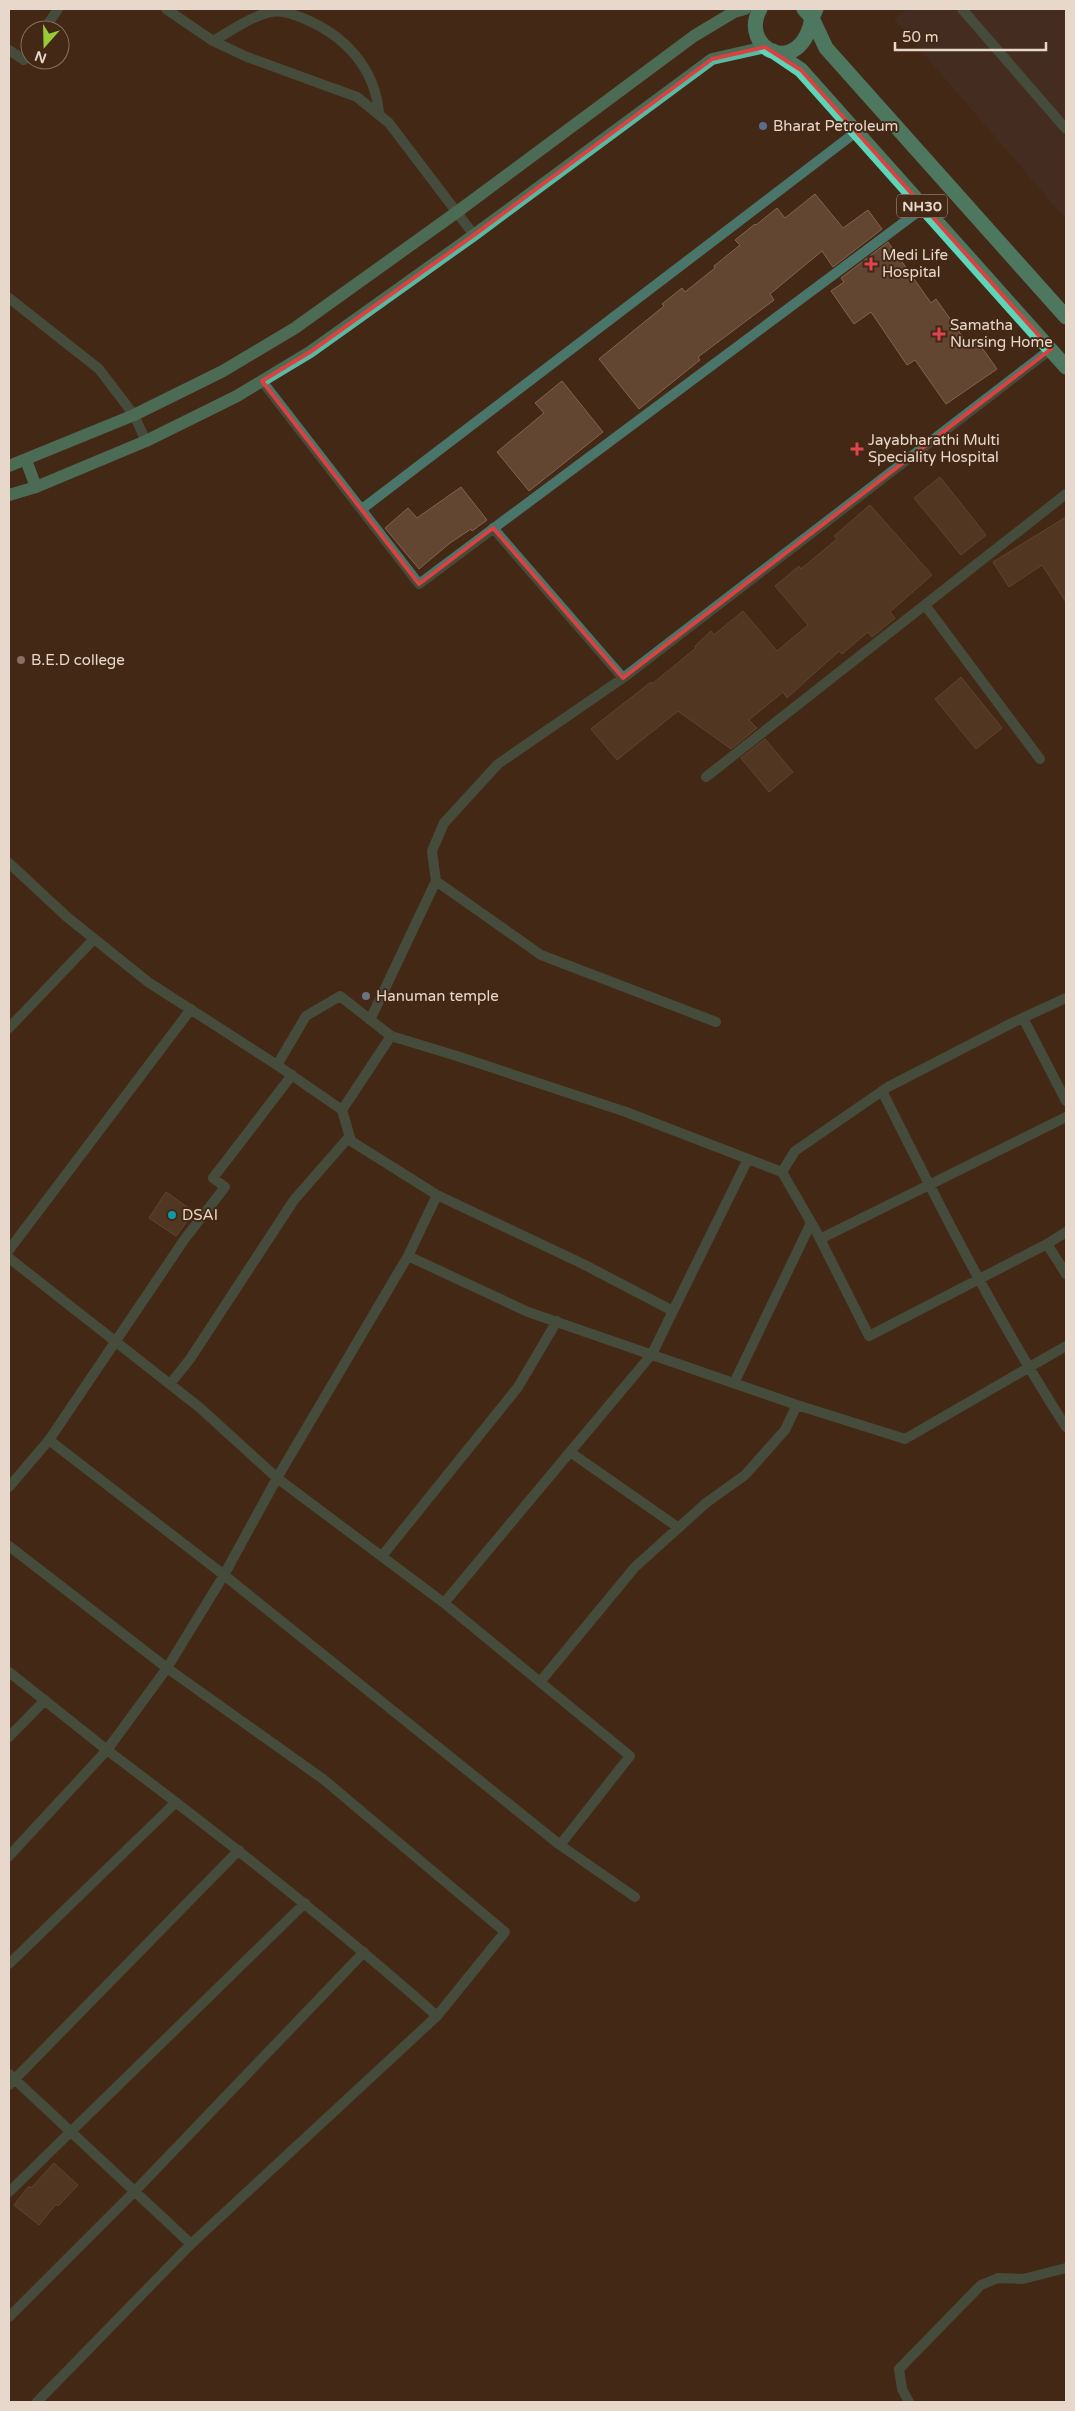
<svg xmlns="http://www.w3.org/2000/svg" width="1075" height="2411" font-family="'Varela Round',sans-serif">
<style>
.industrial{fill:#46322d}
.building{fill:#624632;stroke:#82644f}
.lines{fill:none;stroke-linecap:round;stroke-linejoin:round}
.lane{stroke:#49756a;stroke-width:10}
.street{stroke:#49756a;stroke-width:10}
.primary{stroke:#58baa3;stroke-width:12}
.highway{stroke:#5cd5b9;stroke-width:15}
.marked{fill:none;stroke:#d94240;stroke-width:4;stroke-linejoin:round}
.service-dot{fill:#5c6f8a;stroke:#432915;stroke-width:2}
.health-dot{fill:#e0444e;stroke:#432915;stroke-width:2}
.education-dot{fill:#8d6e63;stroke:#432915;stroke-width:2}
.worship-dot{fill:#6b7280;stroke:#432915;stroke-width:2}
.culture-dot{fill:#0f9aa8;stroke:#432915;stroke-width:2}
.labels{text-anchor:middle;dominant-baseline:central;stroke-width:4;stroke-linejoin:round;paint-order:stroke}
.shield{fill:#432915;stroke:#b6a394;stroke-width:1}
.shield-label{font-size:14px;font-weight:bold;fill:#e8d7cb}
.poi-label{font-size:15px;fill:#e8d7cb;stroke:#432915;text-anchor:start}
</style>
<rect width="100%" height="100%" fill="#432915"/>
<!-- industrial -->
<path class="industrial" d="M908,9h158v210l-172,-200z"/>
<!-- building -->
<path class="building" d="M815,194l28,34 25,-18 14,19 -49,38 -11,-16 -52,43 4,6 -76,57 2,3 -61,49 -40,-50 65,-53 -2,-2 20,-16 3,4 30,-24 -1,-2 26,-21 -5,-5 20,-16 1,1 21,-17 8,10z
M888,242l43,61 5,-4 31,44 8,-5 22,31 -51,35 -31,-44 -8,5 -36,-53 -17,12 -23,-33 13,-9 -3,-4z
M562,381l41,51 -74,59 -32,-39 47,-39 -9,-10z
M940,477l46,58 -25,20 -47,-57z
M461,487l26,33 -15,11 -1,-2 -21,14 -31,26 -34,-41 23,-20 9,10z
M870,505l62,70 -42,37 5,6 -23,19 -4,-5 -26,22 -3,-3 -52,47 -4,-6 -34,28 8,8 -26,21 -53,-38 -61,49 -26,-31 60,-47 1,2 44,-36 -1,-2 16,-15 3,4 29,-24 34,40 31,-26 -33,-39 24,-20 2,3 36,-30 -3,-3z
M1066,517v85l-24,-37 -33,22 -16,-25z
M961,677l41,51 -26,21 -41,-50z
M765,739l28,33 -24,20 -28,-34z
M166,1192l28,20 -18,24 -27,-18z
M54,2163l24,22 -20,21 -2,-2 -17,21 -25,-20 15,-19 2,2z"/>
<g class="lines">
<!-- lane -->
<path class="lane" d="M166,9l47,32 34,16 110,40 32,26 85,112
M962,9l104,120
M44,30l14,-21
M213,41c18,-10 38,-25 58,-29 12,-2 24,3 34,7 40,17 70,49 74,94
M9,50l15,10 6,-9
M277,1065l65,45 49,-74 66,20"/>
<!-- street -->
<path class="street" d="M9,298l90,71 35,46 12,26
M262,381l157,203 504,-376
M362,509l494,-377
M493,528l130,150 428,-329
M925,605l115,154
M706,777l360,-283
M9,863l58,54 81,65 129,83 29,-49 34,-20 51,40
M436,881l-4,-30 12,-28 54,-59 125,-86
M1023,1018l43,83
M370,1020l66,-139 105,74 175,67
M9,1028l85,-89
M457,1056l169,56 156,60 34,59 53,105 178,-92 19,30
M882,1091c57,114 115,229 184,336
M782,1172l13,-21 93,-64 126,-65 52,-24
M437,1195l146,69 90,47 -21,43 -82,98 109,76
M820,1239l246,-122
M1047,1244l19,-12
M9,1250l182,-241
M408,1256l120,56 269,93
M9,1258l190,149 78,71 167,125 126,-151
M673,1311l75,-152
M734,1383l77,-160
M170,1384l20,-25 104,-159 55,-63
M49,1440l175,135 53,-97 131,-222 29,-61 -86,-54 -9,-31
M9,1487l40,-47 135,-200 41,-53 -12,-9 79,-103
M9,1546l158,122 156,111 182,153 -68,84c-106,-94 -217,-181 -330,-266l60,-82 57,-93 336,270 75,52
M382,1556l136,-169 39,-66
M444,1603l186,153 -70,89
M9,1672l98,78 -98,106
M540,1682l95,-115 71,-64 39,-28 40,-45 12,-25 108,34 161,-93
M9,1737l36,-37
M9,1964l167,-162
M9,2074l182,170
M9,2085l230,-235
M9,2192l296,-289
M9,2317l126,-126 229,-239
M37,2402l154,-158 246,-228
M909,2402l-7,-13 -3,-20 82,-84 17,-7 25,1 43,-11"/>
<!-- primary -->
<path class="primary" d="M26,460l10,27
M9,466l125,-51 89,-44 72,-43 162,-116 237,-176 40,-24 11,-3
M9,495l27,-8 110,-46 91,-45 73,-44 164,-117 238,-176 53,-12"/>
<!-- highway -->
<path class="highway" d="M760,9c-22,40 41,71 52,9l-8,-9
M816,9l-4,9 14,30 240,269
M773,51l28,19 265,297"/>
</g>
<!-- marked area -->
<path d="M0 0H1075V2411H0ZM765,47l36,23 250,279 -428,329 -130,-150 -74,56 -157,-203 48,-29 164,-117 238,-176z" fill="#432915" fill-opacity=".55" fill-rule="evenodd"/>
<path class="marked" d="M765,47l36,23 250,279 -428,329 -130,-150 -74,56 -157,-203 48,-29 164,-117 238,-176z"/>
<!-- markers -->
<circle class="service-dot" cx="763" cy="126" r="5"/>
<g class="health-dot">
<path d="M868.5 256.5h5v5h5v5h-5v5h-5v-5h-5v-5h5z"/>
<path d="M936.5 326.5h5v5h5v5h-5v5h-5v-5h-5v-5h5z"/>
<path d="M854.5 441.5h5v5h5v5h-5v5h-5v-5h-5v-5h5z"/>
</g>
<circle class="education-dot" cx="21" cy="660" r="5"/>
<circle class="worship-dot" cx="366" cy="996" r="5"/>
<circle class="culture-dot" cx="172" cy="1215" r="5"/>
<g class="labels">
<!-- shield labels -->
<rect class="shield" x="897" y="194.5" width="50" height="23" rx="4"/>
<g class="shield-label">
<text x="922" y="206">NH30</text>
</g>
<!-- poi labels -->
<g class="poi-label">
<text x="773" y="126">Bharat Petroleum</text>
<text x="882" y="255">Medi Life<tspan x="882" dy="17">Hospital</tspan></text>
<text x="950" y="325">Samatha<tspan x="950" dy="17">Nursing Home</tspan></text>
<text x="868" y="440">Jayabharathi Multi<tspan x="868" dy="17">Speciality Hospital</tspan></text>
<text x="31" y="660">B.E.D college</text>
<text x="376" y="996">Hanuman temple</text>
<text x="182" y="1215">DSAI</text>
</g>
</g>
<!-- border -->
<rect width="1075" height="2411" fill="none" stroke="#e8d7cb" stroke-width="20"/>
<!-- north arrow -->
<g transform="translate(45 45) rotate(200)"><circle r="24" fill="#432915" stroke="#856f5e"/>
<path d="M0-4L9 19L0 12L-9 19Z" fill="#97cc38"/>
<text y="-8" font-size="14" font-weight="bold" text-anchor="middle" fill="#e8d7cb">N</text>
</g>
<!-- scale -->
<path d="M895 42v8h151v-8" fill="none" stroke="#e8d7cb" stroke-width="2.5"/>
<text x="902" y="42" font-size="15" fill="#e8d7cb" stroke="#432915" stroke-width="4" paint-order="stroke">50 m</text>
</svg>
